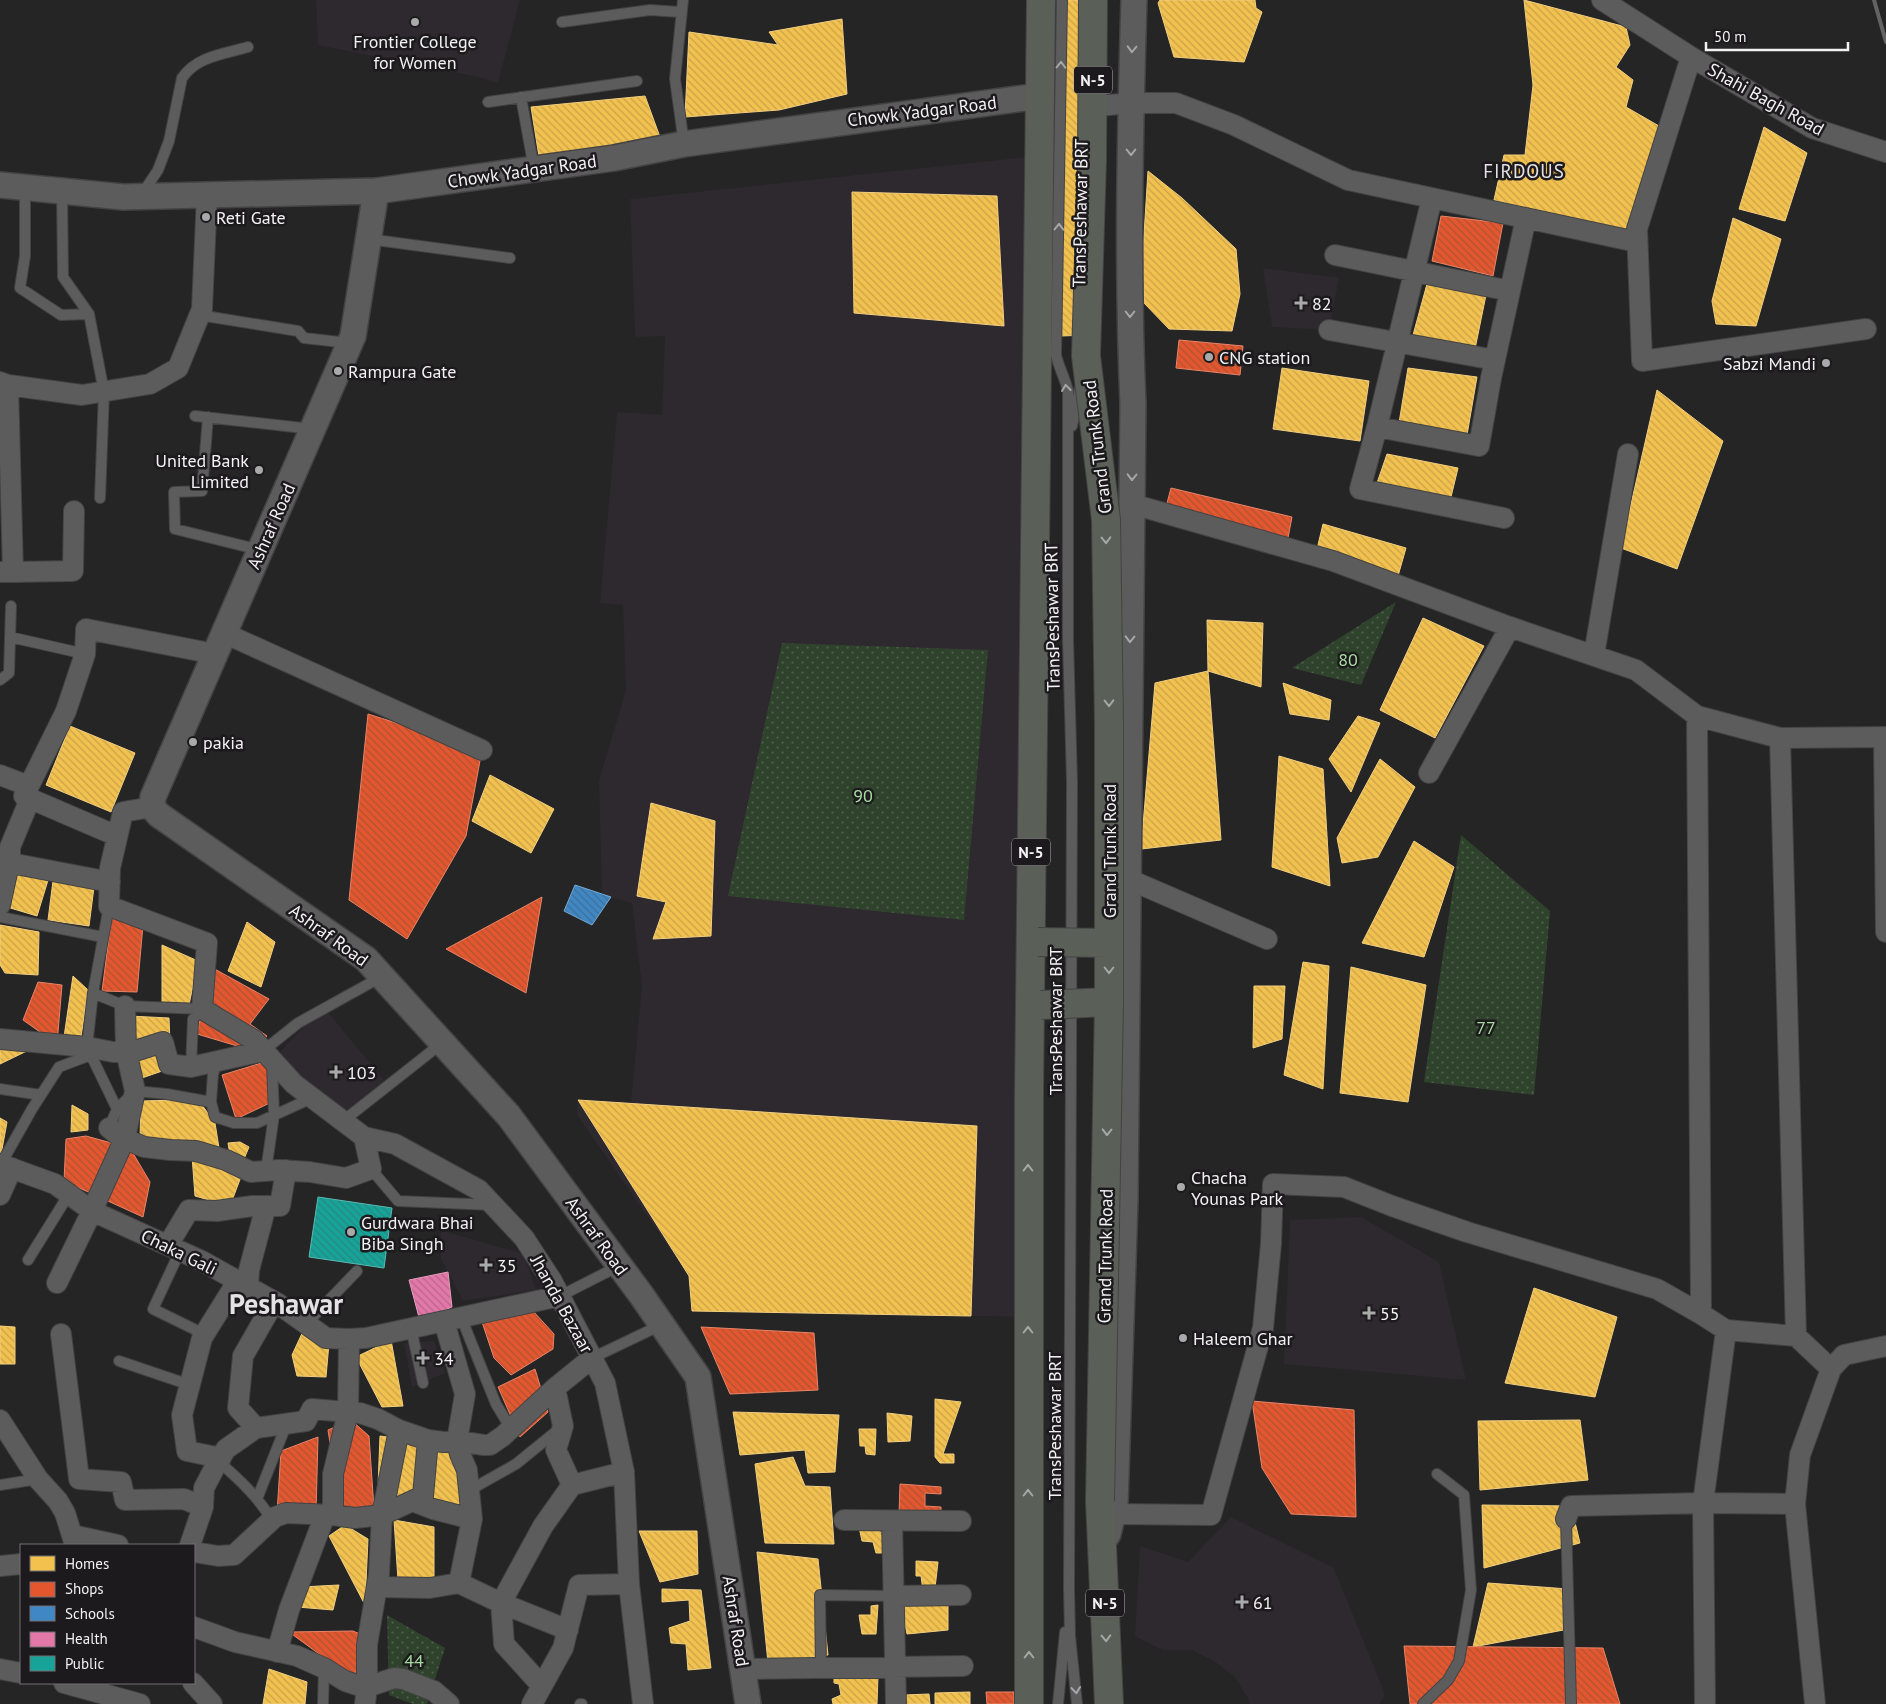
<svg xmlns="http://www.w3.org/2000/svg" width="1886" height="1704" font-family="'PT Sans',sans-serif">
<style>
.built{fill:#2e282f}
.park{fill:url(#park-dots)}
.homes{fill:url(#homes-back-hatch);stroke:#f2cf80}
.shops{fill:url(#shops-back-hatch);stroke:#e88569}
.schools{fill:url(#schools-back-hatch);stroke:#75a8d3}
.health{fill:url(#health-back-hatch);stroke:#e89cbe}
.public{fill:url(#public-back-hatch);stroke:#59bab3}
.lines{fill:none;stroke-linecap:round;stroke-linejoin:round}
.service-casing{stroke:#444344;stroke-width:12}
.minor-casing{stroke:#444344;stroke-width:22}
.tertiary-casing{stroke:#444344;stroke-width:28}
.trunk-casing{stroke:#444344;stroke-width:30}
.service{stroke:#5c5c5c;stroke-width:10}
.minor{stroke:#5c5c5c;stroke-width:20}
.tertiary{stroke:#5c5c5c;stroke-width:25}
.trunk{stroke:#5a5f58;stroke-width:28}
.rail{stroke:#636363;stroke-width:4}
.trunk-bridge-casing{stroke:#444344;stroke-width:30;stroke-linecap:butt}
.trunk-bridge{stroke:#5a5f58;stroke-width:28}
.oneway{stroke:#a7a6a8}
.oneway2{stroke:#a6a8a6}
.poi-dot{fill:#aaaaab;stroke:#1c1a1c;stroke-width:2}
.labels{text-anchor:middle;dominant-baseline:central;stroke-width:5;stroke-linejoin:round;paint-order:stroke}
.shield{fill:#1c1a1c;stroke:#b2b0b2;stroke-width:1}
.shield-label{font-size:16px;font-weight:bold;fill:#f2f1f3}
.poi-label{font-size:18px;fill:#f2f1f3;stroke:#1c1a1c;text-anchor:start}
.street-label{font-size:18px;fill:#f2f1f3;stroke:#1c1a1c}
.park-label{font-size:18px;fill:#a5dc9e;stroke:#1c1a1c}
.neighbourhood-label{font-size:19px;letter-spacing:1px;fill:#e4e2e4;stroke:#1c1a1c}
.town-label{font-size:28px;font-weight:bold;fill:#e4e2e4;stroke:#1c1a1c}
</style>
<defs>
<pattern id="park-dots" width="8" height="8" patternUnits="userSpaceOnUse" patternTransform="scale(1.25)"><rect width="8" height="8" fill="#2f432c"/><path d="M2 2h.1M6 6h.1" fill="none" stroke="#4e5f4b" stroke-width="1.8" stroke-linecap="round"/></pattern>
<pattern id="homes-back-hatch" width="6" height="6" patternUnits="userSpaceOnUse" patternTransform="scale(1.25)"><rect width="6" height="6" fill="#f2c14e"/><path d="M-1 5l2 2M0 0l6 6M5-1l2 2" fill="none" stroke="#c8a34d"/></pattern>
<pattern id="shops-back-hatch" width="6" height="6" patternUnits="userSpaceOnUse" patternTransform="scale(1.25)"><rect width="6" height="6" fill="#e4572e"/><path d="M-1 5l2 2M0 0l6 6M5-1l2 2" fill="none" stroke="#ae5237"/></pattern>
<pattern id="schools-back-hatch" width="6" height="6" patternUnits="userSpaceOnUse" patternTransform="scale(1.25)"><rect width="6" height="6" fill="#3f88c5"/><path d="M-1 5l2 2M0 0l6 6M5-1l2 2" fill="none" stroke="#436e93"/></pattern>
<pattern id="health-back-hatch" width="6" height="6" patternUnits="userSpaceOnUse" patternTransform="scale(1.25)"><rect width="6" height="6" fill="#e377a8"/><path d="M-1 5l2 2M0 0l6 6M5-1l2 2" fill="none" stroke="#b5698c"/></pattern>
<pattern id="public-back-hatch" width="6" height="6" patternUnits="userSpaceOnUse" patternTransform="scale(1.25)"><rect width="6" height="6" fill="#17a398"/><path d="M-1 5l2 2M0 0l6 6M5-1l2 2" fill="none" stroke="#268880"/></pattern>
</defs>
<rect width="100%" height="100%" fill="#252525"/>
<!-- built -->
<path class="built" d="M316,0h204l-22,83 -20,-6 -160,-32z
M1038,156l-10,1161 -336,-6 -3,-35 -112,-161 1,-15 53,2 11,-116 -10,-83 -30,-8 -3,-114 27,-91 -3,-85 -23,-2 17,-191 45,3 3,-79 -30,1 -5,-138z
M1263,268l76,10 -10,52 -57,-3z
M323,1006l69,84 -51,38 -62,-75z
M1361,1217l78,45 27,118 -182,-16 6,-144z
M441,1230l82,24 13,36 -73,11 -22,-42z
M434,1341l11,32 -33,14 -8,-44z
M1231,1517l103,51 51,126 -5,10h-131v-4l-14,-23 -21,-16 -22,-11h-29l-28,-14 5,-90 48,16z"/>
<!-- park -->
<path class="park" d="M1396,602l-35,83 -69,-17z
M782,643l206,7 -24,270 -236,-24z
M1461,835l89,76 -16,184 -110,-13z
M387,1615l58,33 -18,56h-14l-24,-9z"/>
<!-- homes -->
<path class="homes" d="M1064,0h33l-5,335 -32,1z
M1160,0h95l1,8 6,4 -18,50 -70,-5 -16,-54z
M1524,0l102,27 4,18 -14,22 17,13 -7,27 33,19 -31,107 -134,-33 10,-45h21l8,-70z
M842,19l5,75 -68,16 -94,7 4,-85 89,13 -9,-13z
M645,96l15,41 -120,26 -9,-56z
M1764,127l43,26 -22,68 -46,-12z
M1148,171l34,27 54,51 4,45 -8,37 -63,-2 -25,-26 -1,-52z
M852,192l145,4 7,130 -150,-13z
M1733,218l48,21 -25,87 -40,-2 -4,-23z
M1427,284l59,11 -11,54 -62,-14z
M1282,368l87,13 -9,60 -87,-12z
M1408,368l69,9 -10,58 -68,-12z
M1657,390l66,51 -46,128 -56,-21z
M1387,454l71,14 -7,29 -74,-14z
M1323,524l83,24 -8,28 -81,-27z
M1423,618l61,28 -49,92 -55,-28z
M1207,620l56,3 -2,64 -53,-16z
M1208,671l13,169 -80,9 14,-166z
M1283,683l48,17 -2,20 -39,-6z
M1358,716l22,7 -29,69 -22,-33z
M70,726l65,27 -24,59 -65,-27z
M1279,756l44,13 7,117 -58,-19z
M1380,759l35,28 -37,70 -36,6 -5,-25z
M490,775l64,34 -23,44 -59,-32z
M651,803l64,18 -4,115 -58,3 13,-37 -29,-6z
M1414,841l40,26 -30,90 -62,-14z
M11,871l38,6 -12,39 -30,-9z
M53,881l41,6 -5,39 -41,-6z
M247,922l28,20 -14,45 -33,-16z
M0,925l39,7 -1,43 -33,-2 -5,-8z
M162,945l36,16 -9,44 -27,-1z
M1303,962l26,4 -6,123 -39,-14z
M1351,967l75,18 -18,117 -68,-9z
M73,976l15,14 -7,47h-17z
M1254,986h31l-3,53 -29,9z
M129,1016l40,2 2,50 -35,12z
M0,1048l31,1 -31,15z
M179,1100l23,5 13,18 4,25 -79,-11 1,-36z
M578,1100l399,26 -6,190 -279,-5 -3,-35z
M72,1105l16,9v16l-17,2z
M0,1118l7,4 -6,33 -1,-1z
M240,1142l9,5 -5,12 -14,-4 -2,-12z
M192,1156l50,18 -12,32 -35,-10z
M1534,1288l83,29 -22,80 -90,-14z
M0,1326l15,1v37h-15z
M305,1327l24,16 -3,34 -29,-1 -5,-21z
M391,1340l12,66 -21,1 -26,-50z
M935,1399l26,3 -18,52h11v9h-14l-5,-6z
M733,1412l106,3 -4,57 -27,1 -3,-23 -65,5z
M887,1413l25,3 -2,25 -22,1z
M1580,1420l8,60 -108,10 -2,-69z
M859,1429h17l-1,26 -9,-1 -1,-8h-5z
M380,1436l38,5v53l-41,18z
M431,1446l25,4 10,58 -36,-8z
M793,1457l12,29 25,1 4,57 -69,-1 -10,-79z
M1482,1505l89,1 9,37 -96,25z
M394,1520l40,7v51l-36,2z
M345,1525l23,14 -3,66 -36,-69z
M859,1527l26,6 4,20h-13l-3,-11 -11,-1z
M639,1531h58l1,43 -38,8z
M757,1552l61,7 10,96 -60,8z
M916,1561l22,1 -3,26 -12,3 -2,-15h-5z
M1488,1583l80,6 1,40 -96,18z
M339,1585l-6,25 -36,-3 4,-20z
M662,1589l39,1 10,78 -23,2 -2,-26 -15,-1 -2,-15 21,-7 -1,-21 -27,2z
M900,1599l48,2v29l-41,4z
M878,1605l-2,29h-14l-3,-19h12v-9z
M269,1669l38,13 -2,22h-42z
M834,1675h44l-1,29h-44l-1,-5 9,-4 -2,-11 -5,-1z
M970,1692v12h-35v-11z
M929,1694l1,10h-26v-9z"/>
<!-- shops -->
<path class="shops" d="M1441,216l62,7 -10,53 -61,-15z
M1179,340l64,6 -3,29 -64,-7z
M1171,488l121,29 -5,26 -121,-36z
M368,714l114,36 -16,86 -59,103 -58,-39z
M542,897l-16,96 -80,-44z
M112,914l31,11 -6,67 -35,-1z
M211,967l58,32 -19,25 17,12 -13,15 -57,-17z
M38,982l24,3 -5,59 -34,-24z
M268,1061l4,41 -36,17 -14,-44z
M86,1136l44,12 20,34 -7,35 -79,-36 2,-42z
M533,1311l21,23 -1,15 -42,26 -17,-17 -13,-39z
M701,1327l113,6 4,57 -88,4z
M535,1369l13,43 -28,25 -22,-50z
M1252,1401l102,9 2,107 -65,-3 -29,-46z
M351,1420l18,16 5,73 -33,4 -13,-83z
M318,1437l-2,76h-39l4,-62z
M900,1484l41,3v7l-16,-1v13l16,1v6l-42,2z
M353,1631l21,9 -22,38 -63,-46z
M1404,1646l199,2 17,56h-210z
M986,1692h28v12h-27z"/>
<!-- schools -->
<path class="schools" d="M575,885l36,12 -19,28 -28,-14z"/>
<!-- health -->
<path class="health" d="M448,1272l4,35 -32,14 -11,-41z"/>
<!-- public -->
<path class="public" d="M318,1197l74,11 -8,60 -75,-11z"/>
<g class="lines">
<!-- service casing -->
<g class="service-casing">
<path id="service" d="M683,0l-8,79 9,65
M1062,0l-6,355c3,13 9,23 12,36v249l4,142 -3,807 1,47 7,68
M562,22l88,-12 30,2
M521,97l13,72
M488,102l149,-21
M25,188v68l-5,32 41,27 28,-1
M62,191l1,86 26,37 15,78 -4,106
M142,194l16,-24 11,-29 13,-63c15,-22 42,-24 66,-31
M368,239l142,19
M199,315l99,16 6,7 45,5
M195,416l117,13
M208,417l-6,74 -28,1 1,37 85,21
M1072,426l8,-38
M10,637l75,17
M0,680l9,-7 2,-67
M109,906l-16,87 -6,54 30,62
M0,917l103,20
M93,993l32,13 77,3 -9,10 -2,48
M263,1051l35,-28 83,-46
M0,1089l41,6
M211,1102l2,-28 4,-12
M343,1121l99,-78
M109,1128l8,-19 18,-18 32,3 44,8 4,15 19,6h23l55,-25
M1,1164l31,-55 27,-42 32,-12
M371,1169l27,32 95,4
M266,1171l8,-56 -2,-52
M180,1251l-27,58 51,25
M28,1260l41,-66
M560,1296l59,-30
M461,1317l35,87 15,25
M306,1324l51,-53
M411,1328l12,55
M592,1358l69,-33
M119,1361l71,24
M218,1461c21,18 40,36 54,59
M0,1485l38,-6
M470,1490l46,-26 42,-34
M257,1499l30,-76
M1566,1519l5,185
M821,1668l-1,-73 74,1
M323,1704l1,-36
M580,1704h2
M1058,1704l7,-72
M1423,1704l25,-24 11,-19 12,-71 -7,-95 -27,-21"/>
</g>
<!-- minor casing -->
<g class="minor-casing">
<path id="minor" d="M1602,0l89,57 121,71 74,24
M1691,57l-54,172 5,132 224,-32
M1098,106l33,-3h45l58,22 114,55 289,62
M1432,198l-55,229 -17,62 144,29
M1335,255l175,36
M1329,330l166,30
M0,382l8,3 74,10 68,-11 28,-16 24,-59 5,-114
M1377,427l102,19 12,-68 35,-160
M1132,504l201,57 177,66 126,43 61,46 83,22 106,-1
M0,572h13l-5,-187
M13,572l60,-1 1,-60
M224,633l258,117
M1594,655l34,-201
M1697,716l4,598 25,16 70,6
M1884,737l2,195
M1780,738l16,598 35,33
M1429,773l81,-146
M0,775l29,11
M30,799l-20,48v12l6,5 94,18
M152,807l-29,5 -13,56 -1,38 98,37 -5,66 52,31 40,44 70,53 31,7 84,46 45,48 28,43 53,102 19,89 5,112 14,120
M117,836l-93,-40 42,-85 19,-57 1,-25 129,25
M1128,879l139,60
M0,905l10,-46
M0,1039l87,8 26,5 22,-1 28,-9 6,22 22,3 72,-16
M109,1128l10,8 25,11 26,3 26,1 30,9 25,12 28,-2 31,2 36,6 25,-9 -7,-32
M0,1164l55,20 37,27 110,50 75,42 49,35 23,1 17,-1 194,-42
M0,1195l12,-27
M168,1245l21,-35 28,1 35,-5h28l6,-36
M57,1283l35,-72 33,-73 10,-47 -9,-40 -1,-45
M248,1288l1,-18 17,-64
M444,1321l21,73 -8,47 3,13 7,16 5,49 -13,64
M61,1334l18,145 42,3 4,18 59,-1 19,8
M0,1420l38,59 20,22 7,12 10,32
M256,1428l-18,-20 5,-52 31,-54
M221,1458l-34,-7 -5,-36 20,-77 35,-56
M572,1485l-16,-35 7,-24 -8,-38 37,-30
M412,1501l21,8 39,10
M1112,1514l99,1 52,-187 8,-84 2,-60 71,3 48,19 75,26 190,57 44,25
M333,1515v-41l15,-62 1,-73
M1566,1519l5,-13 132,-3 92,1
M844,1520l117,1
M892,1521l4,183
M72,1535l46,10
M190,1545l13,-38 1,-19 12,-23 10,-16 30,-21 50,-7 6,-12 48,4 18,6 21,11 29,10 16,2 13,-1 27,4h6l13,-9 52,-48
M194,1552l24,4 16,-1 41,-38 11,-4 47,2 22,3 27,-3 41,-19 5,-56
M0,1566l21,-2
M377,1587l53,1 29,-5 42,20 3,41 38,42
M894,1596l67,-1
M194,1627l41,15 62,14 27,12 21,13 15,5 7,1 27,-9 9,1 31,12 15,13
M568,1630l-67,-27 42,-77 29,-41 52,-13
M277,1652l12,-42 36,-95
M0,1669l21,4
M743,1669l220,-3
M64,1683l76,21
M193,1683l19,21
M365,1704l2,-17v-42l12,-71 3,-59 17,-85
M532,1704l31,-56 16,-63 50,-1
M1705,1704l-2,-201 23,-173
M1815,1704l-20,-200 5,-49 31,-86 13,-14 42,-9"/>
</g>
<!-- tertiary casing -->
<g class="tertiary-casing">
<path id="tertiary" d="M0,185l123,12 253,-6 238,-33 70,-14 356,-48
M376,191l-23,145 -200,461 -1,10 7,8 207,144 143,157 133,180 56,81 50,327
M1105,1538l3,-4 7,-30 10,-304 8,-796c-6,-135 -3,-270 1,-404"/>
</g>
<!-- trunk casing -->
<g class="trunk-casing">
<path id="trunk" d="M1092,160l1,-160
M1100,1501l9,203
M1029,1704v-609l12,-1095"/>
</g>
<!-- service -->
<use href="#service" class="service"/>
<!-- minor -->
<use href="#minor" class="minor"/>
<!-- tertiary -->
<use href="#tertiary" class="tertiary"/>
<!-- trunk -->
<use href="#trunk" class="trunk"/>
<!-- rail -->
<path class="rail" d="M1874,0l12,42"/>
<!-- trunk-bridge casing -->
<g class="trunk-bridge-casing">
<path id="trunk-bridge" d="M1092,160l-6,196 20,164 3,205v277l-9,499
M1038,942l71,1
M1041,1005l68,-3"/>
</g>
<!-- trunk-bridge -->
<use href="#trunk-bridge" class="trunk-bridge"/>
</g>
<!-- one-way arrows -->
<defs><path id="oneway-chevron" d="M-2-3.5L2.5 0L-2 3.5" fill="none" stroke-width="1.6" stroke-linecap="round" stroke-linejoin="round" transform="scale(1.25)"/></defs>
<g class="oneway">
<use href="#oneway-chevron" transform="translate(1132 49) rotate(92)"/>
<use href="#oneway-chevron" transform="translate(1061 65) rotate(-89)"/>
<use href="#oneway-chevron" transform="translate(1131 152) rotate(90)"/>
<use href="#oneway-chevron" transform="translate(1059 227) rotate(-89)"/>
<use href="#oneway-chevron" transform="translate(1130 314) rotate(90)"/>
<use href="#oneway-chevron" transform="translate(1066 388) rotate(-97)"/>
<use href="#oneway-chevron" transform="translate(1132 477) rotate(91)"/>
<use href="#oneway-chevron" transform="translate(1130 639) rotate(91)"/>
<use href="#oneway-chevron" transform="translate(1076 1690) rotate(84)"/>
</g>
<g class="oneway2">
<use href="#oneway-chevron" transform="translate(1106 540) rotate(89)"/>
<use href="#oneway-chevron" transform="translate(1109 703) rotate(89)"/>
<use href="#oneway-chevron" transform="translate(1109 970) rotate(90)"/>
<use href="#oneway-chevron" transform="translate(1107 1132) rotate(91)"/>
<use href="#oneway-chevron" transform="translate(1028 1168) rotate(-90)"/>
<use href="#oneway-chevron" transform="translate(1028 1330) rotate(-90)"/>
<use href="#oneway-chevron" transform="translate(1028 1493) rotate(-90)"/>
<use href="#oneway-chevron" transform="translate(1106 1638) rotate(88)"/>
<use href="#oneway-chevron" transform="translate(1029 1655) rotate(-90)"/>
</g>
<!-- markers -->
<g class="poi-dot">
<circle cx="415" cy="22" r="5"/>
<circle cx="206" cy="217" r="5"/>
<path d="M1298.5 295.5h5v5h5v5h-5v5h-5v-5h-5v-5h5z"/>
<circle cx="1209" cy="357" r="5"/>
<circle cx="1826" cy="363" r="5"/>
<circle cx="338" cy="371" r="5"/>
<circle cx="259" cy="470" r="5"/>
<circle cx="193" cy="742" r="5"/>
<path d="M333.5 1064.5h5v5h5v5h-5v5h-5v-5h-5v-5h5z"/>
<circle cx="1181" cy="1187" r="5"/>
<circle cx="351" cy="1232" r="5"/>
<path d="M483.5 1257.5h5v5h5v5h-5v5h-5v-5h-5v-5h5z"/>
<path d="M1366.5 1305.5h5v5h5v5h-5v5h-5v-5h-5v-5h5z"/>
<circle cx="1183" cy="1338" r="5"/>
<path d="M420.5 1350.5h5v5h5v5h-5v5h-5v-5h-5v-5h5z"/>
<path d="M1239.5 1594.5h5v5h5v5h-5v5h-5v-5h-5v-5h5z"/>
</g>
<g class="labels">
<!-- shield labels -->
<g class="shield">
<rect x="1074" y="66.5" width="38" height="27" rx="4"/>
<rect x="1012" y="838.5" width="38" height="27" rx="4"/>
<rect x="1086" y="1589.5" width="38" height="27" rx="4"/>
</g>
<g class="shield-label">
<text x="1093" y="80">N-5</text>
<text x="1031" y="852">N-5</text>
<text x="1105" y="1603">N-5</text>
</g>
<!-- poi labels -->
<g class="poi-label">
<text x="415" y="41" text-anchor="middle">Frontier College<tspan x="415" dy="21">for Women</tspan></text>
<text x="216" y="217">Reti Gate</text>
<text x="1312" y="303">82</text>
<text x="1219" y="357">CNG station</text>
<text x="1816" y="363" text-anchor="end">Sabzi Mandi</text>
<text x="348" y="371">Rampura Gate</text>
<text x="249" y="460" text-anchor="end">United Bank<tspan x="249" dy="21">Limited</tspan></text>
<text x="203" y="742">pakia</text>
<text x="347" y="1072">103</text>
<text x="1191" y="1177">Chacha<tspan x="1191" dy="21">Younas Park</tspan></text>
<text x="361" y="1222">Gurdwara Bhai<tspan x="361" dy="21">Biba Singh</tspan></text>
<text x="497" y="1265">35</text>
<text x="1380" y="1313">55</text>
<text x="1193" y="1338">Haleem Ghar</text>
<text x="434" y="1358">34</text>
<text x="1253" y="1602">61</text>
</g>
<!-- street labels -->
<g class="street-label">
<text transform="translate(1766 99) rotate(29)">Shahi Bagh Road</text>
<text transform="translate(922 111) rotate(-7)">Chowk Yadgar Road</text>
<text transform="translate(522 171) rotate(-8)">Chowk Yadgar Road</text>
<text transform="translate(1080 213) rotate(-89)">TransPeshawar BRT</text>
<text transform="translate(1097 447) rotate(-97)">Grand Trunk Road</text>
<text transform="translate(271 526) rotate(-66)">Ashraf Road</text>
<text transform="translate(1052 617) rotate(-91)">TransPeshawar BRT</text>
<text transform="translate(1109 851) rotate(-90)">Grand Trunk Road</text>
<text transform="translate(329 935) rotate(36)">Ashraf Road</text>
<text transform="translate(1055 1021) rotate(-90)">TransPeshawar BRT</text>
<text transform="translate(597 1236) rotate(54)">Ashraf Road</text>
<text transform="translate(179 1252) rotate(26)">Chaka Gali</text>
<text transform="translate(1105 1256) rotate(-89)">Grand Trunk Road</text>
<text transform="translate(562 1304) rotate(61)">Jhanda Bazaar</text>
<text transform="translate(1054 1426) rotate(-90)">TransPeshawar BRT</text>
<text transform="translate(736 1621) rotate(81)">Ashraf Road</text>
</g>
<!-- park labels -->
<g class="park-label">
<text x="1348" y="659">80</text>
<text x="863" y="795">90</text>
<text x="1486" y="1027">77</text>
<text x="414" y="1660">44</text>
</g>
<!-- neighbourhood labels -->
<g class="neighbourhood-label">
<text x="1524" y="171">FIRDOUS</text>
</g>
<!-- town labels -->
<g class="town-label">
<text x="286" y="1303">Peshawar</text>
</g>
</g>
<!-- legend -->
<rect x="20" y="1544" width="175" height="140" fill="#1c1a1c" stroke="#727072"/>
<rect x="30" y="1556" width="25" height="15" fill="#f2c14e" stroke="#727072"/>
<text x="65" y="1569" font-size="15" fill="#f2f1f3">Homes</text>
<rect x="30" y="1582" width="25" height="15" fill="#e4572e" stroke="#727072"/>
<text x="65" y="1594" font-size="15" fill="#f2f1f3">Shops</text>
<rect x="30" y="1606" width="25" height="15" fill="#3f88c5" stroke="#727072"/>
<text x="65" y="1619" font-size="15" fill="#f2f1f3">Schools</text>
<rect x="30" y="1632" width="25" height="15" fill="#e377a8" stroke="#727072"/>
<text x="65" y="1644" font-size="15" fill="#f2f1f3">Health</text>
<rect x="30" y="1656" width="25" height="15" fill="#17a398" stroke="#727072"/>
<text x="65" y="1669" font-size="15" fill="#f2f1f3">Public</text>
<!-- scale -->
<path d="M1706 42v8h142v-8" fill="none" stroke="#f2f1f3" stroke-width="2.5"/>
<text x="1714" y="42" font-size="15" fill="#f2f1f3" stroke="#1c1a1c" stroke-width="4" paint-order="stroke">50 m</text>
</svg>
